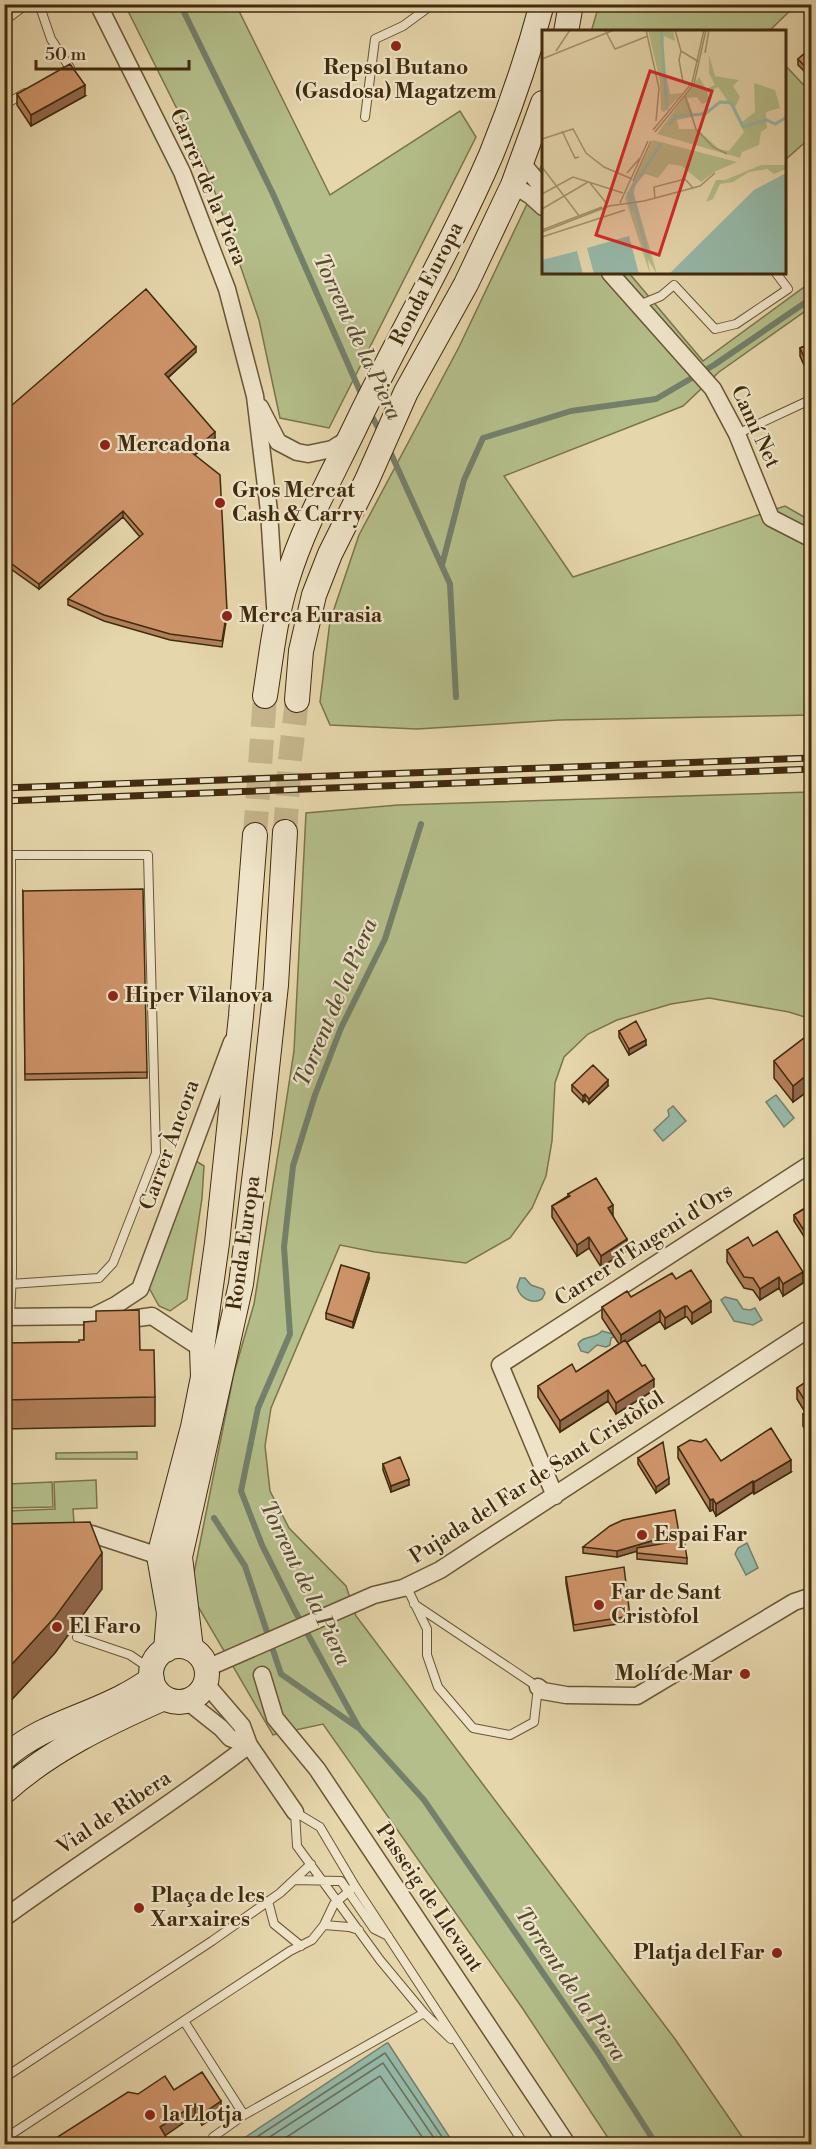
<svg xmlns="http://www.w3.org/2000/svg" width="816" height="2149" font-family="'Libre Bodoni',serif">
<style>
.green{fill:#b4be8a;stroke:#7a744c;stroke-width:1.5}
.water{fill:#96b9a9;stroke:#74806b;stroke-width:1.5}
.lines{fill:none;stroke-linecap:round;stroke-linejoin:round}
.shore{stroke:#6b725b;stroke-width:1.5}
.stream{stroke:#74806b;stroke-width:6}
.secondary-tunnel{stroke:#c5b48c;stroke-width:24;stroke-dasharray:24 12;stroke-linecap:butt}
.lane-casing{stroke:#6a5635;stroke-width:10}
.street-casing{stroke:#6a5635;stroke-width:19}
.secondary-casing{stroke:#402b0d;stroke-width:26}
.lane{stroke:#efe4c9;stroke-width:8}
.street{stroke:#efe4c9;stroke-width:16}
.secondary{stroke:#efe4c9;stroke-width:24}
.rail-casing{stroke:#402b0d;stroke-width:7}
.rail{stroke:#efe4c9;stroke-width:4.5;stroke-dasharray:14;stroke-linecap:butt}
.wall{fill:#b17f5a;stroke:#402b0d;stroke-width:1.5}
.shaded-wall{fill:#90684a;stroke:#402b0d;stroke-width:1.5}
.building{fill:#ce9469;stroke:#402b0d;stroke-width:1.5}
.poi-dot{fill:#8f2418;stroke:#efe4c9;stroke-width:2}
.labels{text-anchor:middle;dominant-baseline:central;stroke-width:4.5;stroke-linejoin:round;paint-order:stroke}
.poi-label{font-size:21px;font-weight:bold;fill:#402b0d;stroke:#efe4c9;text-anchor:start}
.street-label{font-size:21px;fill:#402b0d;stroke:#efe4c9}
.water-label{font-size:22px;font-style:italic;fill:#564e34;stroke:#efe4c9}
.inset-river{fill:none;stroke:#96b9a9;stroke-width:3}
.inset-road{fill:none;stroke:#a4926c;stroke-width:1.5}
.view{fill:#d62828;fill-opacity:0.15;stroke:#d62828;stroke-width:3}
.inset-edge{fill:none;stroke:#402b0d;stroke-width:3}
</style>
<rect width="100%" height="100%" fill="#e6d6ac"/>
<filter id="stains"><feTurbulence type="fractalNoise" baseFrequency=".00333" numOctaves="4"/><feColorMatrix values="0 0 0 0 .2 0 0 0 0 .09 0 0 0 0 .02 0 0 0 .5 -.17"/></filter>
<radialGradient id="worn" r=".72"><stop offset=".6" stop-color="#630" stop-opacity="0"/><stop offset="1" stop-color="#630" stop-opacity=".3"/></radialGradient>
<!-- green -->
<path class="green" d="M125,5h111l94,190 130,-84 16,26 -147,291 -49,-10 -21,-98 -52,-151z
M599,5h197l-27,26 -178,1z
M784,64l28,30 -1,43 -26,23z
M543,161v112h86l74,88 108,-79v25l-92,65 -36,34 -179,70 69,101 212,-71 26,15v194l-251,5 -143,9 -87,-4 -10,-23 10,-81 29,-86 100,-188 68,-143z
M811,792v227l-22,-7 -80,-14 -38,6 -54,16 -29,14 -24,23 -9,26 -3,58 -6,35 -14,32 -22,30 -44,25 -91,-11 -35,-7 -69,163 -6,38 5,45 19,37 57,58 10,30 319,423 72,105h-135l-89,-135 -200,-285 -50,11 -77,-132 -4,-20 42,-210 20,-69 28,-175 12,-78 12,-238 92,-8z
M196,1161l8,5 -2,32 -15,101 -17,12 -11,-5 -11,-20z
M137,1452v7h-81v-6z
M96,1480l1,28 -24,1 1,14 -69,1 -1,-42 3,29 48,-2 -1,-27z
M52,1482l1,25 -45,1v-24z"/>
<!-- water -->
<path class="water" d="M776,1095l18,23 -10,9 -18,-25z
M673,1106l13,15 -23,20 -9,-11 15,-14 -1,-6z
M520,1278h5l6,7 12,4 2,4 -3,6c-10,6 -22,-1 -25,-12z
M725,1297l12,3 6,9 7,1 5,-2 7,12 -9,5 -19,-4 -13,-21z
M602,1331l11,3 1,3 -3,1 -1,7 -4,2 -9,-2 -9,8 -7,-2 -3,-7c5,-9 18,-5 24,-13z
M747,1543l11,25 -12,7 -11,-21 3,-6z
M388,2043l66,101h-219l152,-101z"/>
<g class="lines">
<!-- shore -->
<path class="shore" d="M246,2144l139,-91 62,91
M259,2144l124,-81 55,81
M276,2144l104,-68 47,68"/>
<!-- stream -->
<path class="stream" d="M180,4l93,190 90,204
M370,413l11,20
M388,447l62,137 6,113
M442,565l22,-85 19,-42 88,-27 85,-12 58,-34 98,-67
M421,824l-36,115 -44,89 -26,67 -22,71 -9,81 6,87 -32,74 -17,83 21,54 33,66 64,117 65,72 174,253 58,91
M214,1518l31,48 36,108 76,53"/>
<!-- secondary-tunnel -->
<path class="secondary-tunnel" d="M285,832l5,-72 7,-60
M255,835l10,-139"/>
<!-- lane casing -->
<g class="lane-casing">
<path id="lane" d="M39,4l12,35 19,29 -5,3
M776,7l3,-3
M4,21l23,-17
M4,105l21,-12
M365,117l10,-78 28,-13 30,-22
M639,305l22,-9 13,-11 41,44 21,-5 52,-35 -12,-16
M737,434l75,-35
M10,1317l2,-44 -1,-418h137l8,298 -43,110 -14,15 -89,6
M403,1588l7,6 17,35v26l11,32 35,41 37,7 24,-13 4,-35 -124,-83
M77,1637l53,18 22,15
M295,1812l25,15 35,59 169,258
M295,1812l2,34 83,114 44,53 27,26
M294,1880l47,1 33,48 14,7
M268,1901l6,23 27,22
M324,1925l25,2 10,3
M184,2021l60,94 180,-102
M4,2078l208,-137 68,-48 31,-29
M213,2137l31,-22
M4,2139l286,-188 22,-11 12,-15 10,-21 21,-18"/>
</g>
<!-- street casing -->
<g class="street-casing">
<path id="street" d="M98,4l84,168 45,117 28,107 14,115 6,95
M521,162l22,26
M513,185l18,11 12,11
M610,273l103,116 24,45 34,84 41,21
M260,407l18,35 19,10 11,2 24,-5 16,-10
M4,1317l90,-1 22,-11 24,-16 92,-247
M117,1321l35,-5 50,33
M555,1496l-55,-131 312,-202
M74,1536l18,-2 67,22
M207,1668l167,-73 29,-7 37,-18 372,-243
M262,1675l13,43 42,51 250,375
M206,1684l36,42 7,19 46,67
M538,1687l5,4 23,4 71,1 157,-94 18,-6
M187,1701l34,27 9,10 19,7
M4,1918c81,-59 166,-112 245,-173"/>
</g>
<!-- secondary casing -->
<g class="secondary-casing">
<path id="secondary" d="M566,32l5,-28
M265,696c6,-38 10,-79 22,-116 17,-56 47,-108 72,-161 43,-88 93,-174 132,-264 20,-49 37,-99 51,-151
M297,700l4,-49 13,-56 16,-41 37,-74 39,-88 60,-108 47,-99 30,-82
M151 1674a28 28 0 1 1 56 0a28 28 0 1 1-56 0Z
M191,1649l-11,-92 61,-273 19,-151 16,-148 9,-153
M166,1650l3,-37 -10,-57 34,-129 10,-50 -1,-28 15,-106 24,-227 14,-181
M4,1758c35,-32 79,-40 120,-62 10,-5 19,-11 28,-17
M4,1792c46,-42 104,-69 160,-94"/>
</g>
<!-- lane -->
<use href="#lane" class="lane"/>
<!-- street -->
<use href="#street" class="street"/>
<!-- secondary -->
<use href="#secondary" class="secondary"/>
<!-- rail casing -->
<g class="rail-casing">
<path id="rail" d="M4,788l808,-30
M4,801l808,-32"/>
</g>
<!-- rail -->
<use href="#rail" class="rail"/>
</g>
<!-- wall -->
<path class="wall" d="M812,47v32l-14,-14v-6z
M17,94l68,2 -54,30 -14,-21z
M812,343l-3,33 -9,-20v-8z
M196,352l-28,26 47,60 -20,17 32,161 -5,31 -52,-7 -66,-19 -36,-16v-6l72,-62 -17,-20 -84,72 -35,-25v-152z
M23,891l124,181v6l-122,2z
M619,1031l27,14 -17,10 -10,-18z
M812,1032v56l-19,14 -19,-24v-17z
M572,1085l36,1 -19,18 -4,-4 -2,2 -11,-11z
M568,1194l45,22 14,35 -26,16 -12,-19 -12,8 -25,-39v-11l16,-10z
M811,1204l-6,34 -11,-17v-6z
M753,1246l50,37 -20,13 -4,-8 -19,12 -7,-10 -9,-2 -17,-26v-12z
M369,1279l-16,49 -27,-9v-6z
M676,1279l35,33 -19,12 -5,-7h-2l-20,12 -5,-8 -33,21 27,48 -38,24 -8,-13 -48,31 -22,-35v-11l38,-14 43,-28 -17,-26v-11l29,-10z
M84,1322l56,28 15,47v29l-151,3v-86l75,-1 5,-2z
M812,1378v62l-9,-14v-12l2,-2 -8,-13v-11z
M678,1447l43,14 70,11 -37,22 -1,-2 -37,24 -3,-6 -3,1 -32,-53z
M638,1458l31,26 -13,9 -18,-29z
M383,1464l26,21 -18,7 -8,-22z
M679,1539l-17,5 25,14v6l-50,-5v-8l-20,6 -34,-4v-6z
M566,1577l64,39v6l-56,9 -8,-48z
M174,2090l47,23 -19,12 -7,-10 -30,20 -27,-41z"/>
<!-- shaded-wall -->
<path class="shaded-wall" d="M85,85v11l-54,30v-11z
M196,347v5l-31,28v-6z
M812,367v7l-3,2v-8z
M215,432v6l-24,20v-6z
M123,511v6l-84,72v-5z
M646,1040v5l-17,10v-6z
M812,1071v17l-19,14v-16z
M608,1080v6l-19,18v-5z
M585,1094v6l-2,2v-6z
M613,1205v11l-5,-8z
M812,1228v6l-7,4v-6z
M589,1237v11l-12,8v-11z
M627,1239v12l-26,16v-11z
M803,1272v11l-20,13v-12z
M369,1273v6l-16,49v-6z
M779,1277v11l-19,12v-11z
M711,1301v11l-19,12v-11z
M685,1306v11l-20,12v-11z
M660,1310v11l-39,25v-11z
M654,1379v11l-38,24v-11z
M608,1390v11l-48,31v-11z
M791,1460v12l-37,22v-12z
M669,1478v6l-13,9v-6z
M409,1479v6l-18,7v-6z
M753,1481v11l-37,24v-12z
M713,1499v11l-3,1v-11z
M679,1533v6l-62,18v-6z
M102,1553v36l-47,64 -51,55v-35z
M221,2101v12l-19,12v-11z
M195,2104v11l-35,24v-12z"/>
<!-- building -->
<path class="building" d="M812,47v27l-14,-15z
M70,64l15,21 -54,30 -14,-21z
M146,289l50,58 -31,27 50,58 -24,20 29,23 7,135 -5,31 -52,-7 -66,-19 -36,-16 75,-65 -20,-23 -84,73 -35,-26v-146z
M812,343v24l-3,1 -9,-20z
M143,889l4,183 -122,2 -2,-183z
M636,1021l10,19 -17,9 -10,-18z
M812,1032v39l-19,15 -19,-25z
M593,1065l15,15 -19,19 -4,-5 -2,2 -11,-11z
M596,1178l17,27 -5,3 19,31 -26,17 -12,-19 -12,8 -25,-39 18,-10 -2,-2z
M812,1204v24l-7,4 -11,-17z
M777,1231l26,41 -20,12 -4,-7 -19,12 -7,-11 -9,-1 -17,-27 21,-13 5,9z
M341,1265l28,8 -16,49 -27,-9z
M691,1270l20,31 -19,12 -5,-7h-2l-20,12 -5,-8 -39,25 -19,-28 25,-16 4,6 41,-24 4,6z
M139,1310l1,40h14l1,47 -151,3v-57l75,-1v-2h5v-18l12,-1v-10z
M625,1340l17,26 3,-1 9,14 -38,24 -8,-13 -48,31 -22,-35 34,-22 4,8z
M812,1378v51l-9,-15 7,-5 -13,-21z
M771,1428l20,32 -37,22 -1,-1 -37,23 -3,-5 -3,1 -32,-53 12,-7 11,2 5,-3 15,22z
M663,1442l6,36 -13,9 -18,-29z
M400,1457l9,22 -18,7 -8,-22z
M675,1510l4,23 -62,18 -34,-4 27,-21 13,-6z
M90,1522l12,31 -47,64 -51,56v-149z
M684,1540l3,18 -50,-5v-5z
M624,1567l6,49 -56,9 -8,-48z
M202,2072l19,29 -19,13 -7,-10 -35,23 11,18h-126l83,-53 10,2 27,-18 9,14z"/>
<!-- markers -->
<g class="poi-dot">
<circle cx="396" cy="46" r="6"/>
<circle cx="105" cy="445" r="6"/>
<circle cx="220" cy="503" r="6"/>
<circle cx="227" cy="616" r="6"/>
<circle cx="113" cy="996" r="6"/>
<circle cx="642" cy="1535" r="6"/>
<circle cx="599" cy="1605" r="6"/>
<circle cx="57" cy="1627" r="6"/>
<circle cx="745" cy="1674" r="6"/>
<circle cx="139" cy="1908" r="6"/>
<circle cx="777" cy="1953" r="6"/>
<circle cx="150" cy="2115" r="6"/>
</g>
<g class="labels">
<!-- poi labels -->
<g class="poi-label">
<text x="396" y="68" text-anchor="middle">Repsol Butano<tspan x="396" dy="24">(Gasdosa) Magatzem</tspan></text>
<text x="117" y="445">Mercadona</text>
<text x="232" y="491">Gros Mercat<tspan x="232" dy="24">Cash &amp; Carry</tspan></text>
<text x="239" y="616">Merca Eurasia</text>
<text x="125" y="996">Hiper Vilanova</text>
<text x="654" y="1535">Espai Far</text>
<text x="611" y="1593">Far de Sant<tspan x="611" dy="24">Cristòfol</tspan></text>
<text x="69" y="1627">El Faro</text>
<text x="733" y="1674" text-anchor="end">Molí de Mar</text>
<text x="151" y="1896">Plaça de les<tspan x="151" dy="24">Xarxaires</tspan></text>
<text x="765" y="1953" text-anchor="end">Platja del Far</text>
<text x="162" y="2115">la Llotja</text>
</g>
<!-- street labels -->
<g class="street-label">
<text transform="translate(208 187) rotate(67)">Carrer de la Piera</text>
<text transform="translate(427 284) rotate(-63)">Ronda Europa</text>
<text transform="translate(755 427) rotate(65)">Camí Net</text>
<text transform="translate(170 1145) rotate(-70)">Carrer Àncora</text>
<text transform="translate(244 1243) rotate(-82)">Ronda Europa</text>
<text transform="translate(644 1245) rotate(-33)">Carrer d'Eugeni d'Ors</text>
<text transform="translate(537 1478) rotate(-33)">Pujada del Far de Sant Cristòfol</text>
<text transform="translate(114 1813) rotate(-34)">Vial de Ribera</text>
<text transform="translate(429 1898) rotate(56)">Passeig de Llevant</text>
</g>
<!-- water labels -->
<g class="water-label">
<text transform="translate(357 337) rotate(65)">Torrent de la Piera</text>
<text transform="translate(336 1003) rotate(-67)">Torrent de la Piera</text>
<text transform="translate(305 1583) rotate(64)">Torrent de la Piera</text>
<text transform="translate(570 1984) rotate(56)">Torrent de la Piera</text>
</g>
</g>
<!-- overview -->
<g transform="translate(542 30)">
<rect width="244" height="244" fill="#e6d6ac"/>
<path d="M106,0h25l2,11 -11,-5 -2,19 8,39 13,-1 -19,19 -3,-2 -1,-29zM167,25l6,21 24,4 -6,6 7,11 -5,10 7,15 13,-10 -1,-29 21,7 5,18 -14,4 1,16 -6,4 -2,13 -17,7 -2,6 -83,-24 42,-57 7,12 9,-4 -6,-12zM176,57l9,13 -33,16 -7,-18 10,-1 5,7 8,-3 -3,-8zM179,73l10,1 13,28 -15,19 -10,-2 -22,-20h-18l-2,-9 28,-6zM111,110l84,22 -21,9 -15,11 -19,-16 -13,-2 -11,14 -13,-4 -10,11 -1,9 23,80 -9,-14 2,14 -25,-76zM219,135h25v4l-12,5 -7,-5 -18,3 -16,10 -13,2 -7,15 -7,3 10,-22h9z" fill="#b4be8a" fill-rule="evenodd"/>
<path d="M244,143v101h-117l85,-84zM87,206l10,38h-45l-7,-26zM35,221l6,23h-41v-14z" fill="#96b9a9"/>
<path class="inset-river" d="M119,0l6,80M127,95l7,-9 29,-2 15,-12 11,1 12,24 24,-7 8,4 12,-7M86,162l5,19M106,227l-17,-67 30,-46"/>
<path class="inset-road" d="M63,0l10,19 33,-13M104,0l13,58 -3,33M133,0l6,21 18,11M14,21l14,-21M139,21l-2,9 4,22M163,23l4,-23M0,29l72,-29M143,66l11,33 17,18 14,7M111,100l39,-47 12,-53M20,101l13,27 4,-1M113,102l39,-48 12,-54M0,109l31,-10 13,24 18,14 28,12M0,137l38,50M85,143l13,-15M91,151l18,-40M48,153l17,21M0,164l31,-17 50,16M113,169l-1,-12 31,-8 8,9M78,173l28,-62M0,179l46,-27M0,200l60,-23M0,202l67,-26 35,-5 56,-15 15,-13M0,207l83,-27"/>
<path class="view" d="M108,41l62,20 -53,164 -63,-20z"/>
<rect width="244" height="244" class="inset-edge"/>
</g>
<!-- margin -->
<rect width="816" height="2149" fill="none" stroke="#e6d6ac" stroke-width="24"/>
<rect x="6" y="6" width="804" height="2137" fill="none" stroke="#402b0d" stroke-width="3"/>
<rect x="12" y="12" width="792" height="2125" fill="none" stroke="#402b0d" stroke-width="1.5"/>
<!-- scale -->
<path d="M36 60v9h153v-9" fill="none" stroke="#402b0d" stroke-width="3"/>
<text x="45" y="60" font-size="18" fill="#402b0d" stroke="#efe4c9" stroke-width="4.5" paint-order="stroke">50 m</text>
<rect width="100%" height="100%" filter="url(#stains)"/>
<rect width="100%" height="100%" fill="url(#worn)"/>
</svg>
